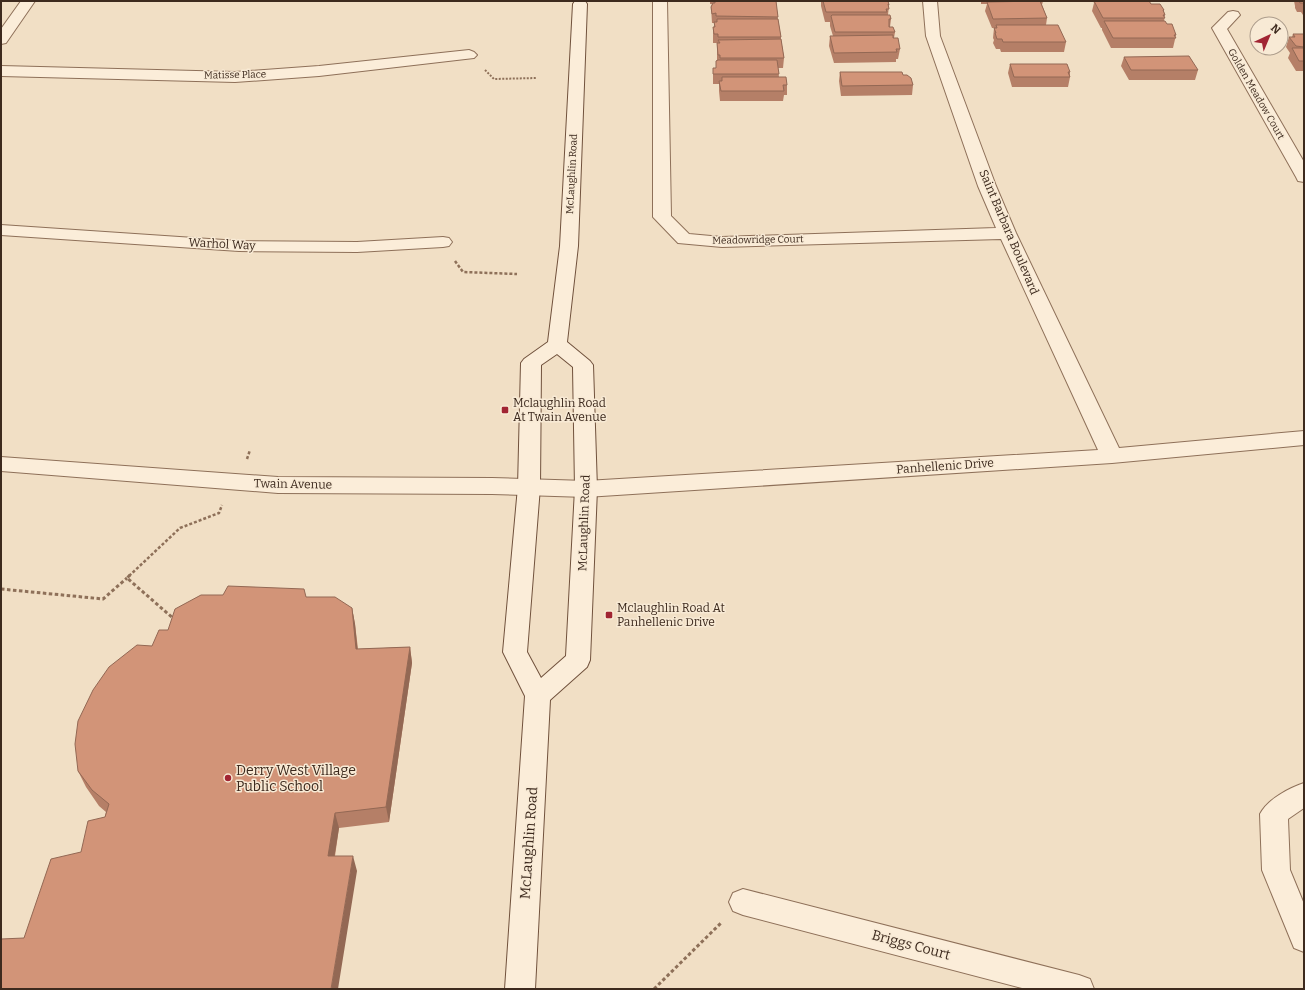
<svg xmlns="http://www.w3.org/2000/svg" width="1305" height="990" font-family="Bitter,serif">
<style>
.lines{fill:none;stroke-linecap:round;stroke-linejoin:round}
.street-casing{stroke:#8e7059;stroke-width:2}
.secondary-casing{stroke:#70513c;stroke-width:2}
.path-far2{stroke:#8e7059;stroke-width:2;stroke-dasharray:2 1.5;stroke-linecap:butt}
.path-far1{stroke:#8e7059;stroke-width:2.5;stroke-dasharray:3 2;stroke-linecap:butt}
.path{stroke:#8e7059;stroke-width:3;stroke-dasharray:3.5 2.5;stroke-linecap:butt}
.street{fill:#fbedd9;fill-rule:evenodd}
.secondary{fill:#fbedd9;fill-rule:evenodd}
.wall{fill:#b57f67}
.shaded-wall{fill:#936854}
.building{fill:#d29478;stroke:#936854}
.poi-dot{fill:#a12533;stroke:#f8ead5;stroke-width:1.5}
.labels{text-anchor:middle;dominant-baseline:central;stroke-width:3;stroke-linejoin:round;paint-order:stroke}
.far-street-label{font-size:10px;fill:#3d2a1e;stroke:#f8ead5}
.street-label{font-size:12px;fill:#3d2a1e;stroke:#f8ead5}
.poi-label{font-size:12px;fill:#3d2a1e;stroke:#f8ead5;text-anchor:start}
.near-poi-label{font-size:14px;fill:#3d2a1e;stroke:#f8ead5;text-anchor:start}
.near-street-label{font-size:14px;fill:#3d2a1e;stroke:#f8ead5}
</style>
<rect width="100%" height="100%" fill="#f1dfc5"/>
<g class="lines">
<!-- street casing -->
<g class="street-casing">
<path id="street" d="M21,1h14l-29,42 -5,1v-15z
M653,1h14l4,215 18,18 33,3 274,-9 -18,-42 -52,-150 -3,-35h14l3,35 56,150 20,47 103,215 185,-17v14l-192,18 -526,34 -94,-3 -214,-1 -277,-22v-14l277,20 214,1 94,3 512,-31 -97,-211 -279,8 -44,-4 -25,-26z
M1233,11l5,1 2,3 -13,14 77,133v20l-6,-1 -2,-4 -84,-149 16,-16z
M469,50l5,2 3,3 -3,3 -155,18 -84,6 -234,-6v-10l234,6 84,-6z
M1,225l238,16 118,1 86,-5 6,1 3,4 -3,4 -6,1 -86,5 -118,-1 -238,-16z
M1304,783v25l-16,11 2,51 14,34v48l-10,-4 -32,-78 -2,-56c8,-15 29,-26 44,-31z
M743,889l336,86 11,4 4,10h-68l-283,-74 -10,-4 -4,-9 4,-9z"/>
</g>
<!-- secondary casing -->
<g class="secondary-casing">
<path id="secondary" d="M575,1h10l2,3 -9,242 -11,96 23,19 3,4 4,124 -7,171 -3,7 -37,33 -15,289h-30l20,-293 -22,-44 15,-165 3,-124 3,-4 24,-17 12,-96 13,-242zM557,354l16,13 2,122 -9,167 -25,22 -14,-26 13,-165 1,-122z"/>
</g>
<!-- path-far2 -->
<path class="path-far2" d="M485,70l9,9 43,-1"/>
<!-- path-far1 -->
<path class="path-far1" d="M455,261l8,11 54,2
M247,459l3,-9
M129,576l51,-48 39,-15 3,-8"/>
<!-- path -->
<path class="path" d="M130,575l-3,3 47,41
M1,589l102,10 24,-21
M654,989l68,-67"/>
<!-- street -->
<use href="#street" class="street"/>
<!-- secondary -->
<use href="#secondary" class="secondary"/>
</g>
<!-- wall -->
<path class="wall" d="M710,1h66l2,18 3,18v2l3,19 -1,10h-5l1,9 8,8v10h-3l-1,6h-63l-1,-10v-7h-6v-16h3v-7l1,-1v-17h-4v-16h1v-4h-2l-1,-16 1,-3h-2z
M821,1h67l1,4 -1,10 3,4 -1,8 5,5 -1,6 6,11 -2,10h-2v3l-62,1 -5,-17 1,-10h3l-3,-10v-4h-5l-4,-16z
M981,1h62l-1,4 5,13 -1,7 20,17 -2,10h-63l-1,-3h-4l-3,-6 1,-3 -1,-2 1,-10h-2l-7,-17 2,-7h-6z
M1093,1h56l2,3 13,6v2l1,3 -1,6 12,14 -3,13h-62l-9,-18v-2h-1l-9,-17 2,-8z
M1294,1h10v14h-1l-2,-3h-4l-2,-4v-2z
M1293,34h11v37h-8l-8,-13 2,-5 -4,-6 3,-10h3z
M1124,57l74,13 -3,10h-66l-8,-14z
M1010,64l60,8v5l-2,10h-56l-4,-14z
M840,72l63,3 10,10 -1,10 -71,1 -2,-15z
M306,597l46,11 3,16 3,25 52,-2 2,16 -23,159 -50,6 -4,28 22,15 -333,67 81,-121 1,-5 -7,-6 -13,-19 -8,-16 74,-125 16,-16z"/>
<!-- shaded-wall -->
<path class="shaded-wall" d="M352,608l3,16 4,41 -3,-16z
M410,647l2,16 -23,159 -3,-15z
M335,813l4,15 -7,43 -4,-15z
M353,856l4,15 -19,118h-7z"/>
<!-- building -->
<path class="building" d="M715,1h61l2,16 -62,-1v-3l-4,1 -1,-7 2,-4h2z
M823,1h65l1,4 -1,-1 1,5h-3l1,3h-61z
M1040,1l7,17 -54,1 -6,-17z
M1094,1h55l2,3h9l4,6h-1l2,5h-2l2,3h-62z
M1299,1h5v2h-4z
M832,15h58l1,4h-2v8h4l2,5h-60l-4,-16z
M717,19h61l3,18h-63v-3h-4l-1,-7h2l-1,-5h3z
M1104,21h61l2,3h5l4,11h-2l2,3h-63z
M996,25h62l8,17h-63l-1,-3h-5l-2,-6h1l-2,-5h3z
M1293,34h11v13l-8,-1 -7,-9h6z
M893,35v3h5l2,11h-4l1,3 -63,1 -4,-17z
M781,39l3,19h-64v-3h-2l-1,-12h3l-2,-3z
M1292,48h12v13h-5z
M1189,56l9,14h-67l-7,-13z
M718,60h59l2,14h-66v-6h3v-7z
M1010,64h57l3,8h-2l2,5h-56z
M840,72h62l1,3h4l4,3 2,7 -71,1z
M722,77h64l1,8h-4l1,6h-63l-2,-10h3z
M228,586l76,3 2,8h29l17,11 4,41 54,-2 -24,160 -51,6 -7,43h25l-22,133h-330v-50l23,-1 27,-79 30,-7 7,-31 17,-4 4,-13 -17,-14 -14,-19 -3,-27 3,-23 15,-31 16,-23 28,-22 15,1 7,-16h9l7,-21 26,-14h22z"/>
<!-- markers -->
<g class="poi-dot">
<rect x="501" y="406" width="8" height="8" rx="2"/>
<rect x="605" y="611" width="8" height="8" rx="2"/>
<circle cx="228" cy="778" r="4"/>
</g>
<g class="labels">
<!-- far-street labels -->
<g class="far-street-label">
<text transform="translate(235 75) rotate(-1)">Matisse Place</text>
<text transform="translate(1256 94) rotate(60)">Golden Meadow Court</text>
<text transform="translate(572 174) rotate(-87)">McLaughlin Road</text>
<text transform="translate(758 240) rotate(-1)">Meadowridge Court</text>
</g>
<!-- street labels -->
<g class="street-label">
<text transform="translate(1009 232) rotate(67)">Saint Barbara Boulevard</text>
<text transform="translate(222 244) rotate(3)">Warhol Way</text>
<text transform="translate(945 466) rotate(-4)">Panhellenic Drive</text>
<text transform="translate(293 484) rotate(1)">Twain Avenue</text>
<text transform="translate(584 523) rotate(-88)">McLaughlin Road</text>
</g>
<!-- poi labels -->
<g class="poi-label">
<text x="513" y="403">Mclaughlin Road<tspan x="513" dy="14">At Twain Avenue</tspan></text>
<text x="617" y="608">Mclaughlin Road At<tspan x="617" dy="14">Panhellenic Drive</tspan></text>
</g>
<!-- near-poi labels -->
<g class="near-poi-label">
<text x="236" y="770">Derry West Village<tspan x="236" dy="16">Public School</tspan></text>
</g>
<!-- near-street labels -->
<g class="near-street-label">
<text transform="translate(529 843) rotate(-86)">McLaughlin Road</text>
<text transform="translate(911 945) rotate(15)">Briggs Court</text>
</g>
</g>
<!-- border -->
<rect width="1305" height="990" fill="none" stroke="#3d2a1e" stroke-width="4"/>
<!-- north arrow -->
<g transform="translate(1269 36) rotate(44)"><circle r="19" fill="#f8ead5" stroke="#ad9d8c"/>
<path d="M0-3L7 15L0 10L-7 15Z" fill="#a12533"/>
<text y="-6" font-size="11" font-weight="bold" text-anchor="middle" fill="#3d2a1e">N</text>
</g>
</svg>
